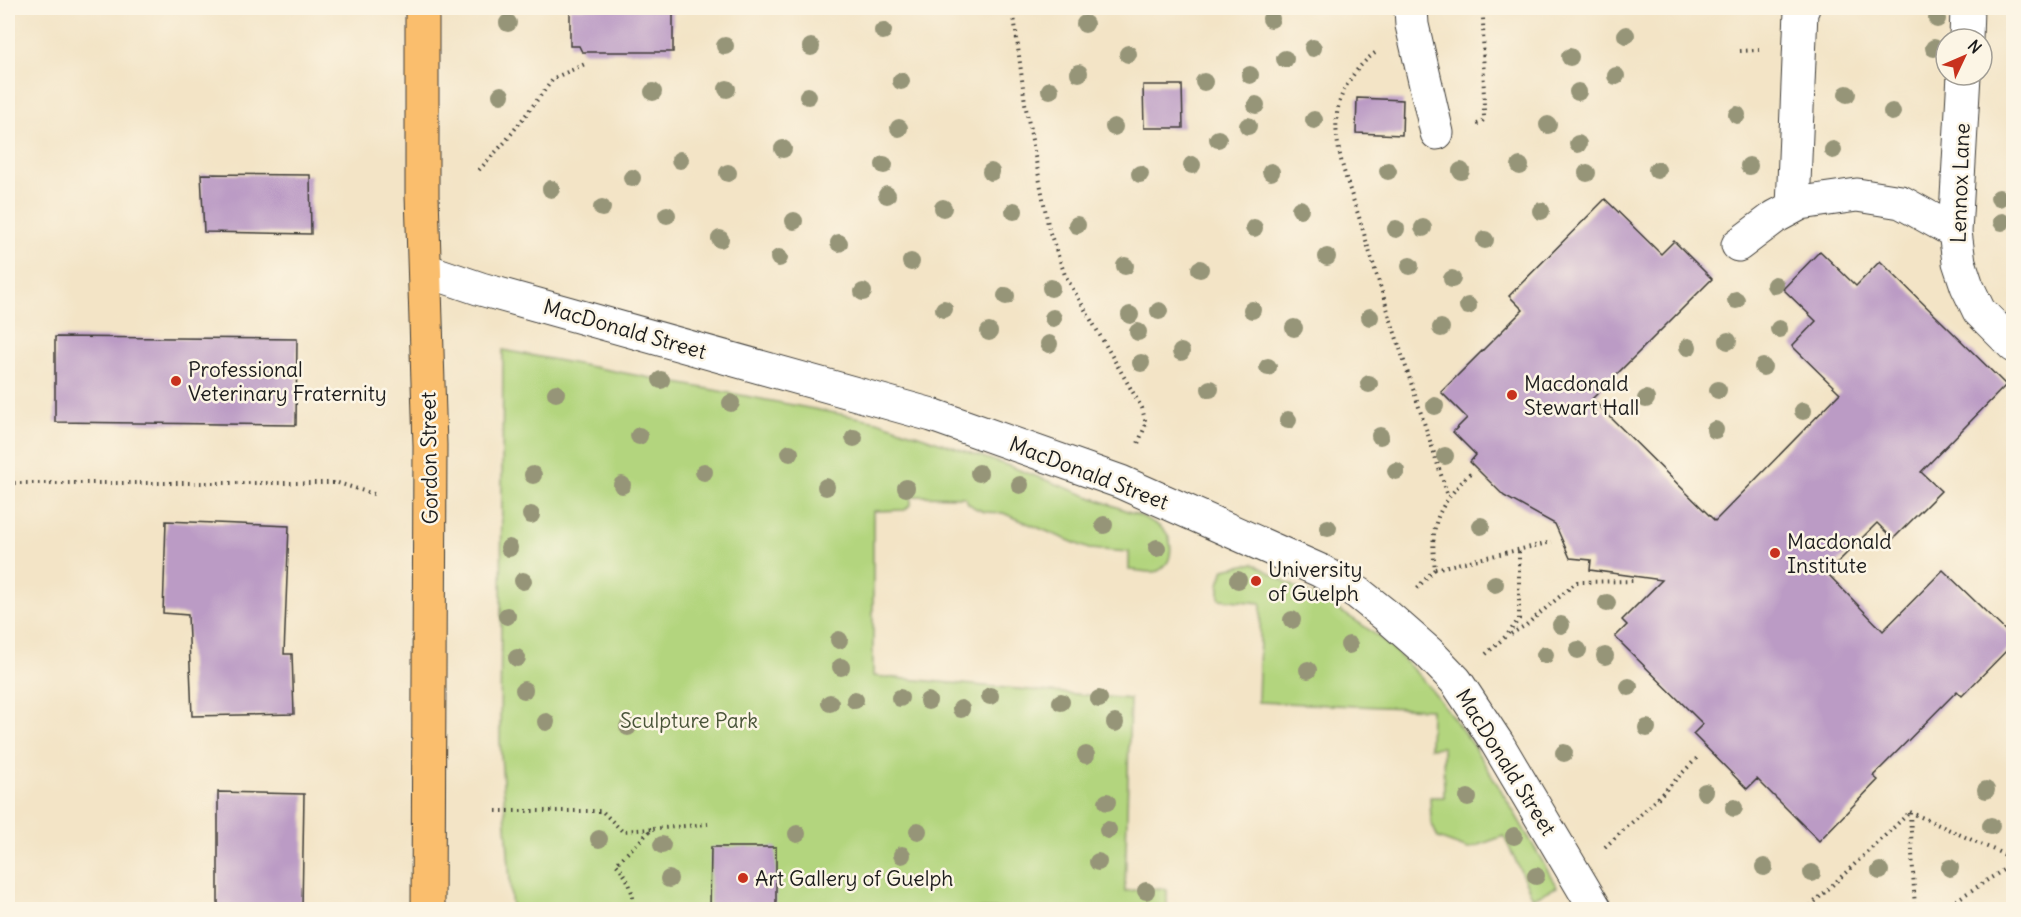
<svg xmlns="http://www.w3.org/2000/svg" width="2021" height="917" font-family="Delius,sans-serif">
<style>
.green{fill:#b3d57e;stroke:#68784d;stroke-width:1.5}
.building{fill:#bb9bc5}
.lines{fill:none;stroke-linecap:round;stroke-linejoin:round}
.minor-casing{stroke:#3c3a36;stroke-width:35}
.major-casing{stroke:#3c3a36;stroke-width:35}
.path{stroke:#3c3a36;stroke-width:4;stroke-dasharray:1.5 4.5;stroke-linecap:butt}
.minor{stroke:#fff;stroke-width:33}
.major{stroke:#fabe6d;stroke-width:33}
.tree{fill:#969578}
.poi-dot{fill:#c8321e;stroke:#fcf5e5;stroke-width:2}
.labels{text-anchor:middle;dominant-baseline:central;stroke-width:5;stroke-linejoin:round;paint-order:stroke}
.street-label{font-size:21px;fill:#1c1c1c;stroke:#fcf5e5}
.poi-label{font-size:21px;fill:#1c1c1c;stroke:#fcf5e5;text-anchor:start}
.park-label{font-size:21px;fill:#495439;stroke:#fcf5e5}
</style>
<rect width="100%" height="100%" fill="#fcf5e5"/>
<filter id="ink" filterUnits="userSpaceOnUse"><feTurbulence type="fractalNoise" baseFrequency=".0167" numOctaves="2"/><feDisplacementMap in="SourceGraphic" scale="12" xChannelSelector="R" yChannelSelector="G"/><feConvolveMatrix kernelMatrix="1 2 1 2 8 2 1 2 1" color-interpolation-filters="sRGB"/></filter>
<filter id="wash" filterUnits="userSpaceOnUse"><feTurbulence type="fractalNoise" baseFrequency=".008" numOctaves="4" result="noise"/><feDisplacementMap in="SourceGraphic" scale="24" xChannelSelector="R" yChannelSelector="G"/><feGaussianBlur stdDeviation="1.35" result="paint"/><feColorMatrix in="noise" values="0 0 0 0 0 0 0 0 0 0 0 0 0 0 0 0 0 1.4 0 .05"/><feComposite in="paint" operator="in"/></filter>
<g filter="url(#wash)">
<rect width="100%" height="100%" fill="#f3e4c6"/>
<!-- green -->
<path class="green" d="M503,350l374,71 132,45 134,51c19,10 31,15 27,39 -1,6 -6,12 -12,15 -7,3 -20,-1 -29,-1v-18l-40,-3 -86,-36 -18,-1 -10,-4 -7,-5 -3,-6 -54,-1v8l-6,6 -32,1v165l257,23 -5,192 36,-3 6,2v19h-655l-12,-168z
M1254,563c39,26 84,42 122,72 78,62 132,167 181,252l-24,11 -29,-62 -36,13 -30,-11 -7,-16 -1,-25h14l-1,-50 -13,1 1,-39 -173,-7 3,-99 -42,-4v-15l5,-15z"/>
<g id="blocks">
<!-- building -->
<path class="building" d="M570,8h103v44h-91l-3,-6h-9z
M1143,85h39l1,43h-39z
M1357,98l46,2 -1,35 -46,-2z
M201,174l109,1 1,59 -107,-2z
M1605,199l56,55 13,-13 38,38 -120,120 123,122 125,-128 -48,-47 24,-25 -33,-32 37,-38 36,35 24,-25 126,124 -85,87 20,19 -48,48 -16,-16 -50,50 56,58 60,-61 70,68v6l-51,52 -5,-5 -84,85 5,4 -59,61 -62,-62 -10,10 -54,-55 10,-10 -88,-87 12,-12 -5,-5 40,-40 -72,-10 1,-10 -21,-2 -15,-34 -51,-28 -34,-34 6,-7 -23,-23 14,-14 -26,-26 82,-82 -14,-14z
M55,337l242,2 -1,86 -241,-3z
M166,521l123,5 -5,128h8l2,60 -102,2 -4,-101 -25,-2z
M218,792l86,2 -2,115h-84z
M711,847h65v62h-66z"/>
</g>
</g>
<g filter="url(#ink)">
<use href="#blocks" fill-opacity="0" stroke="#3c3a36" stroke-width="1.5"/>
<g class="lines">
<!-- minor casing -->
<g class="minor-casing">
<path id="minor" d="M1411,8l1,17 25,108
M1966,39l1,-31
M1964,75l-9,157 4,30 8,24 12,25 35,35
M1793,207l8,-196 2,-3
M1738,245l37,-28 26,-14 56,-8 44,7 54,30
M425,270l56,19 451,126 189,67 200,89 37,22 30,24 41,36 27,28 41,62 99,167"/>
</g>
<!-- major casing -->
<g class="major-casing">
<path id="major" d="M422,8v187l8,250 -2,465"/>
</g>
<!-- path -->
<path class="path" d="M1013,8l12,95 24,127 16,45 77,133 4,16 -9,22
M1740,51l19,-1
M1375,53c-17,12 -33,34 -37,55 -8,37 14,84 24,119 27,90 57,180 86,269
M1477,124l4,-1 3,-4 -1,-107
M479,170l26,-28 49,-64 31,-14
M8,483h330l39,12
M1435,569l117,-27
M1417,588l18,-19c-6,-49 4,-63 37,-98
M1511,634l15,-9 51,-43 59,-1
M1486,654l21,-19 12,-16v-71
M496,811h106l20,20 30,-2
M1910,812l104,47
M1910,813l5,97
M1605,847l46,-42 46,-47
M634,910c0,-18 -6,-33 -18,-46l36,-35 56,-5
M1806,910l104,-98
M1941,910l73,-47"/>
<!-- minor -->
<use href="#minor" class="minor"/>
<!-- major -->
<use href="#major" class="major"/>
</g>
<!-- trees -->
<g class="tree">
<circle cx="1271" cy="19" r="9"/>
<circle cx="1937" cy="19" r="9"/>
<circle cx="508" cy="23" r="9"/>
<circle cx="1085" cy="24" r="9"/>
<circle cx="883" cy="31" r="9"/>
<circle cx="1626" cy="35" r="9"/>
<circle cx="725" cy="46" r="9"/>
<circle cx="811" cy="47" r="9"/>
<circle cx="1313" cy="48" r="9"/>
<circle cx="1934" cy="48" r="9"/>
<circle cx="1128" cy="54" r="9"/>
<circle cx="1570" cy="57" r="9"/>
<circle cx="1285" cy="59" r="9"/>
<circle cx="1079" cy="73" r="9"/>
<circle cx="1250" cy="75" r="9"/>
<circle cx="1616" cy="76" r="9"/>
<circle cx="901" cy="81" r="9"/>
<circle cx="1204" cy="82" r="9"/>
<circle cx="727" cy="89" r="9"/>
<circle cx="1050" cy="90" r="9"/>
<circle cx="653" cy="92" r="9"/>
<circle cx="1578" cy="92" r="9"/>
<circle cx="1847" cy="94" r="9"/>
<circle cx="501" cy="95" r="9"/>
<circle cx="808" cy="96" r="9"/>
<circle cx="1256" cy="105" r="9"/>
<circle cx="1892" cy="112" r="9"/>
<circle cx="1737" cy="115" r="9"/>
<circle cx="1314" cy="120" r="9"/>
<circle cx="1548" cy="125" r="9"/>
<circle cx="1248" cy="126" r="9"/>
<circle cx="1114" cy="127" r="9"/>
<circle cx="899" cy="128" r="9"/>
<circle cx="1218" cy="139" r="9"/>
<circle cx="1578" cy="144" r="9"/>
<circle cx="783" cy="149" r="9"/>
<circle cx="1833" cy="150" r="9"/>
<circle cx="680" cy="160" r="9"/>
<circle cx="884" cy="165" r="9"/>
<circle cx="1192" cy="165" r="9"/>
<circle cx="1520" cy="166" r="9"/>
<circle cx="1749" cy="166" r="9"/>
<circle cx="1657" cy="170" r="9"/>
<circle cx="1388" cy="171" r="9"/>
<circle cx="1461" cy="171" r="9"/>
<circle cx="991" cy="172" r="9"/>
<circle cx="1271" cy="172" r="9"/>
<circle cx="728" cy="173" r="9"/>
<circle cx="1587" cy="173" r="9"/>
<circle cx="1140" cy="174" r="9"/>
<circle cx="632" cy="178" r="9"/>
<circle cx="551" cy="189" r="9"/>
<circle cx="887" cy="195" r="9"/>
<circle cx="1999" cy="198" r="9"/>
<circle cx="602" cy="208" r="9"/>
<circle cx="943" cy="208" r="9"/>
<circle cx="1300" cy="209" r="9"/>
<circle cx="1014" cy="211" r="9"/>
<circle cx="1541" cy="211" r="9"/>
<circle cx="667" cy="215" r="9"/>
<circle cx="794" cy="221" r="9"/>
<circle cx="2002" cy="222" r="9"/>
<circle cx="1077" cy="225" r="9"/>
<circle cx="1254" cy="228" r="9"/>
<circle cx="1423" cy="228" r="9"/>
<circle cx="1396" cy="229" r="9"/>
<circle cx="720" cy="239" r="9"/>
<circle cx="1485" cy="240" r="9"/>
<circle cx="839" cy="243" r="9"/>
<circle cx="1327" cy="257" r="9"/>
<circle cx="779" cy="258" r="9"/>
<circle cx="911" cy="262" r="9"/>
<circle cx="1125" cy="266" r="9"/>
<circle cx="1410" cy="266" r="9"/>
<circle cx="1200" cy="269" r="9"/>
<circle cx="1452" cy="279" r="9"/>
<circle cx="1775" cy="285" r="9"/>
<circle cx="1051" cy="288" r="9"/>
<circle cx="863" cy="292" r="9"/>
<circle cx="1006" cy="296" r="9"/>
<circle cx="1736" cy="300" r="9"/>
<circle cx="1468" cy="306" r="9"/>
<circle cx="944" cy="309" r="9"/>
<circle cx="1252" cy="310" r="9"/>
<circle cx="1159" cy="311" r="9"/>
<circle cx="1130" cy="315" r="9"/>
<circle cx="1370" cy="317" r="9"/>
<circle cx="1053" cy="318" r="9"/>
<circle cx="1294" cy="328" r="9"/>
<circle cx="1441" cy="328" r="9"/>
<circle cx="1779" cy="329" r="9"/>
<circle cx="989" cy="332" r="9"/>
<circle cx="1138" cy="332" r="9"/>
<circle cx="1728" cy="341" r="9"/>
<circle cx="1049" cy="344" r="9"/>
<circle cx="1688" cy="347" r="9"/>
<circle cx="1181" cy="352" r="9"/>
<circle cx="1141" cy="363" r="9"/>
<circle cx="1268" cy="367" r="9"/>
<circle cx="1763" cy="367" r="9"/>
<circle cx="661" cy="380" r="9"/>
<circle cx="1369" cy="384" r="9"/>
<circle cx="1210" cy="389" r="9"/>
<circle cx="1718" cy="390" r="9"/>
<circle cx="556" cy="393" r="9"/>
<circle cx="1646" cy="399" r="9"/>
<circle cx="731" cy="403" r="9"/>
<circle cx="1435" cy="406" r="9"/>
<circle cx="1803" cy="411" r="9"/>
<circle cx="1288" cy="420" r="9"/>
<circle cx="1715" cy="430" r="9"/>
<circle cx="639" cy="436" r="9"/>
<circle cx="1380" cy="436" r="9"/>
<circle cx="854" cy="438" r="9"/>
<circle cx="790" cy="453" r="9"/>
<circle cx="1445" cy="456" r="9"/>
<circle cx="1396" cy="471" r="9"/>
<circle cx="704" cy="472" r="9"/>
<circle cx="979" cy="473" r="9"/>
<circle cx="533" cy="475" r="9"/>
<circle cx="622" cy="485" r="9"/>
<circle cx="1020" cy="485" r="9"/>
<circle cx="826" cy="487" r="9"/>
<circle cx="906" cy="488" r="9"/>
<circle cx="531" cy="515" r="9"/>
<circle cx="1104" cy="525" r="9"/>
<circle cx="1481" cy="526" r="9"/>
<circle cx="1328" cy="528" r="9"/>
<circle cx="509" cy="548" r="9"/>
<circle cx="1157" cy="548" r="9"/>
<circle cx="1238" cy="580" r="9"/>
<circle cx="523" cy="581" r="9"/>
<circle cx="1495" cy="584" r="9"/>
<circle cx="1607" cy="603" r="9"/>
<circle cx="507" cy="616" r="9"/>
<circle cx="1292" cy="620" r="9"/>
<circle cx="1561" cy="625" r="9"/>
<circle cx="839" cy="640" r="9"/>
<circle cx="1349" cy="645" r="9"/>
<circle cx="1578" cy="650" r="9"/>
<circle cx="1545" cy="655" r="9"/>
<circle cx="1605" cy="656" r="9"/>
<circle cx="517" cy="658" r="9"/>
<circle cx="841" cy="667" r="9"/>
<circle cx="1308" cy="670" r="9"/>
<circle cx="1629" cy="687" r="9"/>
<circle cx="524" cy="690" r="9"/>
<circle cx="990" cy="696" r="9"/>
<circle cx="900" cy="698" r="9"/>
<circle cx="1099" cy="699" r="9"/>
<circle cx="855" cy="700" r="9"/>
<circle cx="928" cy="701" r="9"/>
<circle cx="1061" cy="702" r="9"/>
<circle cx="830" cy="703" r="9"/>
<circle cx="961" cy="709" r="9"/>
<circle cx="546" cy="722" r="9"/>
<circle cx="1115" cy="723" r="9"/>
<circle cx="628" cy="727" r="9"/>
<circle cx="1647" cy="728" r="9"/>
<circle cx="1564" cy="753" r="9"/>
<circle cx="1086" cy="755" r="9"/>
<circle cx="1986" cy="790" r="9"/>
<circle cx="1705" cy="792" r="9"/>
<circle cx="1468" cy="798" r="9"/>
<circle cx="1107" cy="802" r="9"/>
<circle cx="1734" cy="808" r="9"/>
<circle cx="1991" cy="826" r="9"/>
<circle cx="1108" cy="830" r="9"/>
<circle cx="918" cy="831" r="9"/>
<circle cx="797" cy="834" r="9"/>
<circle cx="1514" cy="836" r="9"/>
<circle cx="599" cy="839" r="9"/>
<circle cx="662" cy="845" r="9"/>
<circle cx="902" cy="855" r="9"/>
<circle cx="1098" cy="862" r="9"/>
<circle cx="1764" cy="867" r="9"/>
<circle cx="1950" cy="868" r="9"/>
<circle cx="1880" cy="871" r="9"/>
<circle cx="1812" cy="873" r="9"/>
<circle cx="1536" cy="876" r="9"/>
<circle cx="669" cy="879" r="9"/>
<circle cx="1146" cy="891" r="9"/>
</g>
</g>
<!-- markers -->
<g class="poi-dot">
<circle cx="176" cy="381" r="6"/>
<circle cx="1512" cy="395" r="6"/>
<circle cx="1775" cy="553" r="6"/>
<circle cx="1256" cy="581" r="6"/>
<circle cx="743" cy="878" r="6"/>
</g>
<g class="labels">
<!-- street labels -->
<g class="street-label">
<text transform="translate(1960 183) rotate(-88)">Lennox Lane</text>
<text transform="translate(625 329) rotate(16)">MacDonald Street</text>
<text transform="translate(429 458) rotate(-91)">Gordon Street</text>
<text transform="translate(1089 473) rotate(21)">MacDonald Street</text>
<text transform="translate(1506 762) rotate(58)">MacDonald Street</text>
</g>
<!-- poi labels -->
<g class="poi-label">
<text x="188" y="369">Professional<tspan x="188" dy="24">Veterinary Fraternity</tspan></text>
<text x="1524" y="383">Macdonald<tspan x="1524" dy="24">Stewart Hall</tspan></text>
<text x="1787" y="541">Macdonald<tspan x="1787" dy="24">Institute</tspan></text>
<text x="1268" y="569">University<tspan x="1268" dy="24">of Guelph</tspan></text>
<text x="755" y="878">Art Gallery of Guelph</text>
</g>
<!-- park labels -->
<g class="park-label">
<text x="689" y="720">Sculpture Park</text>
</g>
</g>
<!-- margin -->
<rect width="2021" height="917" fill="none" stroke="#fcf5e5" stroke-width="30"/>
<!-- north arrow -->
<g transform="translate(1964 57) rotate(46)"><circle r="28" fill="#fcf5e5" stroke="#a29e95" stroke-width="1.5"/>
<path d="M0-4.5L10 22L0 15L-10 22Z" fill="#c8321e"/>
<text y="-9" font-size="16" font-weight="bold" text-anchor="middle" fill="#1c1c1c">N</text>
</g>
</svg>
